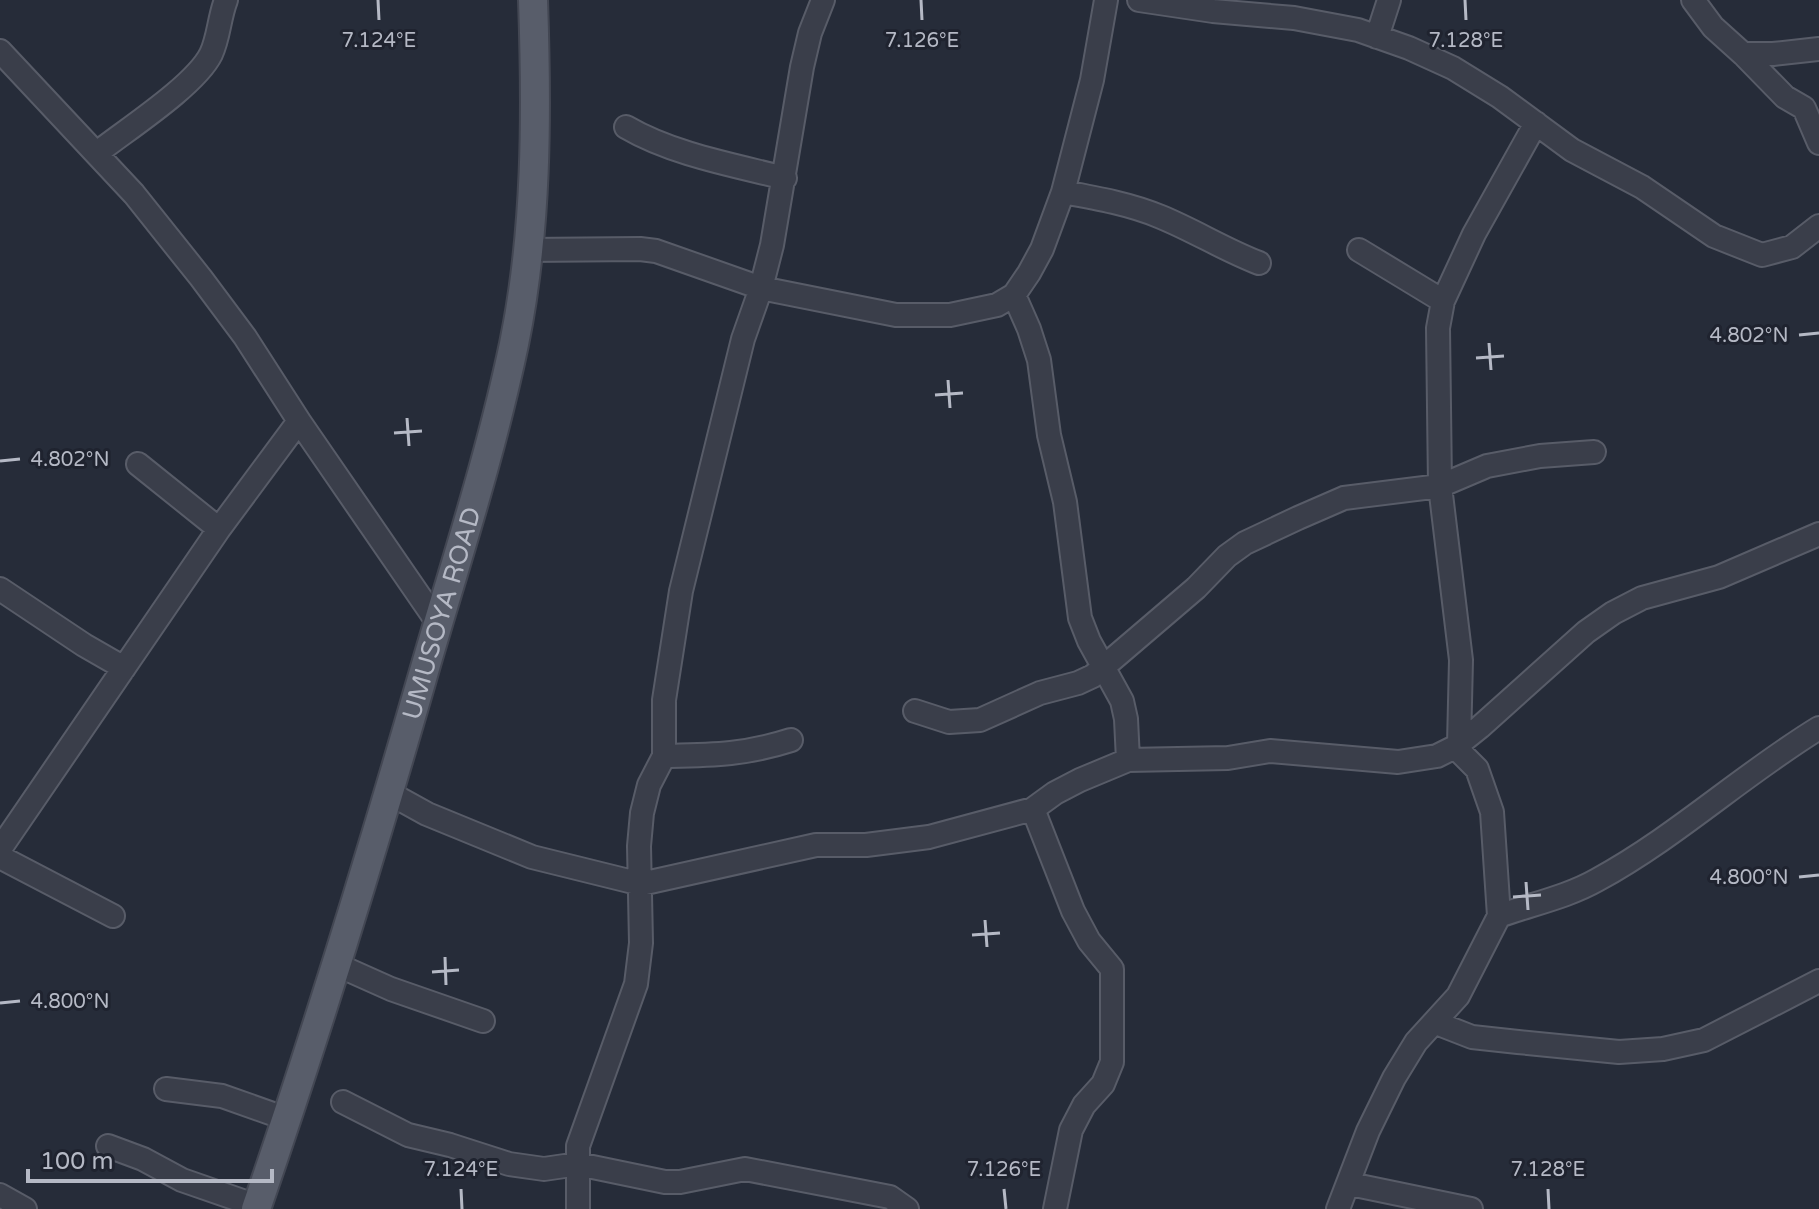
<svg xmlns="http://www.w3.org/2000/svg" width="1819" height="1209" font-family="'Varela Round',sans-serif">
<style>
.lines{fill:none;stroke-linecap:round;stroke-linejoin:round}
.minor-casing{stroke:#585c68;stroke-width:26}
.major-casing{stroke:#434753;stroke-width:32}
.minor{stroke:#3a3e4a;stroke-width:22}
.major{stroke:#585d6a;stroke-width:28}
.ticks{fill:none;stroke:#b5b9c5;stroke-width:3}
.labels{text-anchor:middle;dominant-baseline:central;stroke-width:6;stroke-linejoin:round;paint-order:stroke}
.street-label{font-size:26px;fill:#b5b9c5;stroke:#1f232f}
.ticks-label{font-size:20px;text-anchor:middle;fill:#b5b9c5;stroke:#1f232f;stroke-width:6;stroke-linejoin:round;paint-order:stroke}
</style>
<rect width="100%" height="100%" fill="#262c39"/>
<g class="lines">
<!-- minor casing -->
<g class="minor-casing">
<path id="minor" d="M1139,0l74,11 81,7 64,12 51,18 44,20 47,29 72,53 70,37 72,49 48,19 30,-8 27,-21
M1693,0l20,27 30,27h30l46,-5
M1377,37l12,-37
M0,51l134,143 67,84 44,59 54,84 139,202
M1743,54l42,43 19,11 15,35
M626,127c46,27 107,38 159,51
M97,153c29,-23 98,-67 114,-99 8,-17 8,-36 15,-54
M1063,192c33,6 67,12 98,25 34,14 64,33 98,46
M527,250l113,-1 16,2 105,37 135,27h54l47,-10 17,-10 15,-22 13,-24 21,-57 29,-112 14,-80
M1359,250l84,51
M1014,295l15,34 10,31 10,75 16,67 15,116 9,23 33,60 4,18 2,41
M138,464l81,65
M0,589l84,56 40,23
M915,711l34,11 31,-2 60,-27 38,-10 15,-7 103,-88 31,-32 18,-13 53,-25 46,-20 96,-12 47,-20 53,-10 54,-4
M1459,744l2,-84 -21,-174 -2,-158 5,-27 31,-67 62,-111
M664,756c49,-1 80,-1 127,-16
M389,793l38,21 105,43 109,27 175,-39h50l63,-8 104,-28 22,-16 25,-13 48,-20 100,-2 42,-7 128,11 39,-6 18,-9 25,-20 106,-95 27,-19 29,-15 77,-21 100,-43
M1033,809l40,102 16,30 23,28v93l-9,22 -19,21 -13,25 -16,79
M0,849l219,-320 80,-108
M0,857l113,59
M1499,916c33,-12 68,-19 98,-36 79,-43 145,-105 222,-152
M335,964l56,25 92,32
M1436,1023l36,14 46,5 101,10 44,-3 41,-9 115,-59
M166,1089l56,7 65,23
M343,1102l65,33 42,10 59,19 35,5 34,-5 87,18h15l65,-13 145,28 17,12
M108,1146l35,13 39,21 75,26
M1350,1184l121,25
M0,1195l25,14
M578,1209v-63l58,-162 5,-41 -2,-97 3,-33 7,-28 15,-29v-56l17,-109 62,-252 18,-51 11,-43 30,-178 8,-34 13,-33
M1338,1209l30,-78 26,-53 22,-36 42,-46 41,-80 -7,-104 -15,-43 -22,-22"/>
</g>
<!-- major casing -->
<g class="major-casing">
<g id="major">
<path id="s1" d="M256,1209c60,-174 114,-350 165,-527 32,-112 69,-223 93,-338 23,-112 23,-230 19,-344"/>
</g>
</g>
<!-- minor -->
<use href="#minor" class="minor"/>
<!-- major -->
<use href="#major" class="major"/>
</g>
<!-- ticks -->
<path class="ticks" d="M378,0l1,20M921,0l1,20M1465,0l1,20M1799,335l20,-2M1489,343l2,27M1476,358l28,-2M948,380l2,28M935,395l28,-2M407,418l2,28M394,433l28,-2M0,461l20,-2M1799,877l20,-2M1526,882l2,28M1513,897l28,-2M985,920l2,27M972,935l28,-2M445,957l1,28M432,972l27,-2M0,1003l20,-2M461,1189l1,20M1004,1189l2,20M1548,1189l1,20"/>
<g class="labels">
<!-- street labels -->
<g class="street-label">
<text stroke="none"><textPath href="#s1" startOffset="624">UMUSOYA ROAD</textPath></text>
</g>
</g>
<g class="ticks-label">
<text x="379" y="47">7.124°E</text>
<text x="922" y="47">7.126°E</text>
<text x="1466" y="47">7.128°E</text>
<text x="1749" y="342">4.802°N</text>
<text x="70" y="466">4.802°N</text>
<text x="1749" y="884">4.800°N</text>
<text x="70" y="1008">4.800°N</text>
<text x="461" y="1176">7.124°E</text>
<text x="1004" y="1176">7.126°E</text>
<text x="1548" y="1176">7.128°E</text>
</g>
<!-- scale -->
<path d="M28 1169v12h244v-12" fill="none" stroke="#b5b9c5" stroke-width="4"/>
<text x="40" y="1169" font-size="24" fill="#b5b9c5" stroke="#1f232f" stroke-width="6" paint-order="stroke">100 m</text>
</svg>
